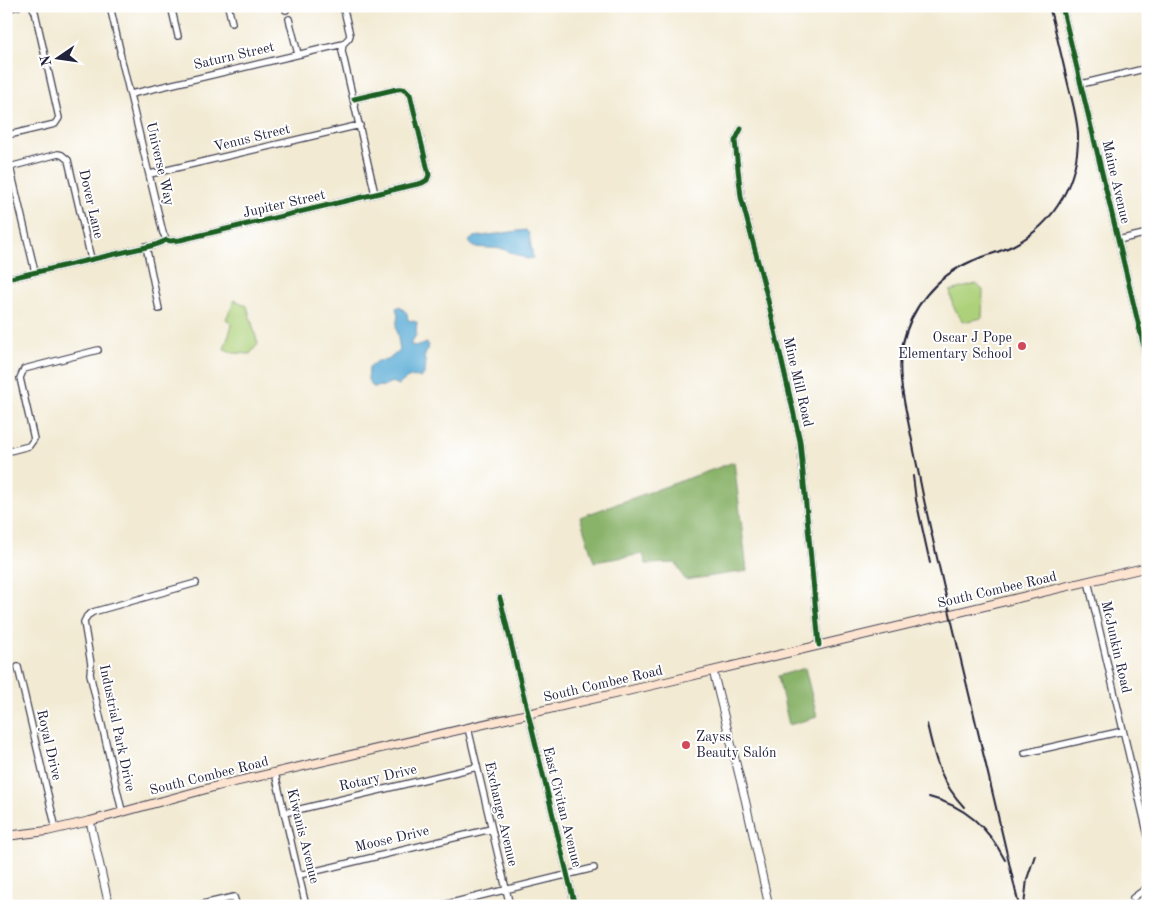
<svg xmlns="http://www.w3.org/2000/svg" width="1154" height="912" font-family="'Old Standard TT',serif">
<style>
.green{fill:#add17a;stroke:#687a5a}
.forest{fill:#8ab36a;stroke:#566a52}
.water{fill:#5aacd5;stroke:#3e6788}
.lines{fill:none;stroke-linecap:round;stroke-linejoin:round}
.minor-casing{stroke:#414052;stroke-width:8}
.tertiary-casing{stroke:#414052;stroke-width:9}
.secondary-casing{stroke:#414052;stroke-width:10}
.minor{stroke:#fff;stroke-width:5.5}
.tertiary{stroke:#fff;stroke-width:7}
.secondary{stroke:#fde4d1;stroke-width:8}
.rail{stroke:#22223b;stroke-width:2}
.cycleway-casing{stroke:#fff;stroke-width:8}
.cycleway{stroke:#1b5e20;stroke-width:5}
.poi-dot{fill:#d1495b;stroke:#fff;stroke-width:2}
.labels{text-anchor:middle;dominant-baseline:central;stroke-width:4;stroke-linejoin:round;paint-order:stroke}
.street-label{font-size:14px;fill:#22223b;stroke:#fff}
.poi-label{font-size:14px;fill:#22223b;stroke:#fff;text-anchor:end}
</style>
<rect width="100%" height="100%" fill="#fff"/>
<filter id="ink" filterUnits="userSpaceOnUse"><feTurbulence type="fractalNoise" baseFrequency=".02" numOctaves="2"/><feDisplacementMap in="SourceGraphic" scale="10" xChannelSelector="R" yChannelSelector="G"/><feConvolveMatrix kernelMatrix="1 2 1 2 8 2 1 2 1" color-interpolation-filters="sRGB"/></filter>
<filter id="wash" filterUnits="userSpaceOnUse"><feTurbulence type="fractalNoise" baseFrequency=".0096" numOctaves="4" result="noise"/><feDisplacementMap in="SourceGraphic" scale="20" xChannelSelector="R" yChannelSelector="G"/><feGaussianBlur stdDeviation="1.12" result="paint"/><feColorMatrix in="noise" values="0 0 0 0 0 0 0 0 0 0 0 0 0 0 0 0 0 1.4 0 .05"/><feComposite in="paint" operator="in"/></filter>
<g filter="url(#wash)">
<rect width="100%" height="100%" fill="#f2ead3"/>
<!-- green -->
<path class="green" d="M976,284l7,6 -1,28 -19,4 -10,-16 -3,-15z
M235,300l12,6 11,38 -8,10 -15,-1 -11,-4 8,-24 -6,-6z"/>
<!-- forest -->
<path class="forest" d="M734,462l13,109 -62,9 -9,-17 -30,1 -3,-10 -49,8 -14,-45z
M805,668l12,49 -28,8 -11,-49z"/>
<!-- water -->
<path class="water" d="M526,230l3,4 4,24 -6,1 -24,-10 -30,-2 -4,-6 5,-4z
M400,306l7,7 1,7 9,2 -1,13 -6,10 9,1 8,-3 2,2 -5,13c3,6 2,15 -3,20 -9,-4 -16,1 -22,7l-7,-3 -8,4 -11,1 -5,-7 1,-13 8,-6 11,-1 12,-10 -4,-23 2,-12 -2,-7z"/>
</g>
<g filter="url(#ink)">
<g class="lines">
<!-- minor casing -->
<g class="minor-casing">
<path id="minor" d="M110,6l10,44
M171,6l7,30
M228,6l4,17
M286,6v4
M343,6l7,29 -1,3 -6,6 -1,7 33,143
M1062,6l86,358
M1145,6l3,10
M6,9l12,-3
M289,19l9,35
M120,53l43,180 4,7
M1081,84l67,-16
M131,94l212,-50
M6,128l3,5 4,1 42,-10 4,-6 -24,-106 -3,-6
M741,129l-6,12 6,56 26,99 33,145 19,204
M10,167l25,105
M6,168l52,-14 4,1 6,5 23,99
M150,174l210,-49
M1118,240l30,-7
M146,246l13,63
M6,279l149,-34 12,-5 3,1 10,-1 242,-57 5,-3 2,-5 -19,-81c-4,-5 -7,-6 -13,-5l-43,10
M6,452l23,-6 5,-7 -14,-61 4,-9 74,-19
M1088,581l60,255
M500,598l75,308
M18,667l38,162
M468,728l42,178
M1025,753l98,-22
M275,773l31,133
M122,811l-32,-137 1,-10 -7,-42 3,-6 6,-4 103,-29
M284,813l193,-46
M299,875l192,-46
M1133,898l15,-11
M194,906l40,-9 3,9
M439,906l155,-38"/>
</g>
<!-- tertiary casing -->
<g class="tertiary-casing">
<path id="tertiary" d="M713,671l32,128 24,107
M90,821l19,85"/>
</g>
<!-- secondary casing -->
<g class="secondary-casing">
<path id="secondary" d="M6,836l41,-5 43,-10 127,-35 436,-101 495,-118"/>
</g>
<!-- minor -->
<use href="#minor" class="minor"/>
<!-- tertiary -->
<use href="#tertiary" class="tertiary"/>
<!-- secondary -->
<use href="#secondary" class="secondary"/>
<!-- rail -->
<path class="rail" d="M913,476l3,24 14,63
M927,724c8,34 12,56 37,83
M929,797c36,9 59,30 76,63
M1019,906c-31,-136 -65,-270 -95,-406 -5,-25 -10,-49 -15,-74 -5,-26 -12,-52 -7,-79 8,-39 34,-71 70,-86 14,-6 29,-9 42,-16 42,-22 65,-65 64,-111 -1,-17 -6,-34 -10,-50 -6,-26 -12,-52 -19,-78
M1024,906l3,-27 8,-24"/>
<!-- cycleway casing -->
<g class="cycleway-casing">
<path id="cycleway" d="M1062,6l86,358
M741,129l-6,12 6,56 26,99 33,145 19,204
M6,279l149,-34 12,-5 3,1 10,-1 242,-57 5,-3 2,-5 -19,-81c-4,-5 -7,-6 -13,-5l-43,10
M500,598l75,308"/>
</g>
<!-- cycleway -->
<use href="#cycleway" class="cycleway"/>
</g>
</g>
<!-- markers -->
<g class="poi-dot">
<circle cx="1022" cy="346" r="5"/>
<circle cx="686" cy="745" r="5"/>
</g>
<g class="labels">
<!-- street labels -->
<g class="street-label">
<text transform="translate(234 56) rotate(-13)">Saturn Street</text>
<text transform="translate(252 138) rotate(-14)">Venus Street</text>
<text transform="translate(160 164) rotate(77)">Universe Way</text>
<text transform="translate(1116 182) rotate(77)">Maine Avenue</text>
<text transform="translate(91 204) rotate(77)">Dover Lane</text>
<text transform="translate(284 204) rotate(-13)">Jupiter Street</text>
<text transform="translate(798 382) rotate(77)">Mine Mill Road</text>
<text transform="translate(997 590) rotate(-13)">South Combee Road</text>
<text transform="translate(1116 647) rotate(77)">McJunkin Road</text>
<text transform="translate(603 684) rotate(-13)">South Combee Road</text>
<text transform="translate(117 728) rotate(78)">Industrial Park Drive</text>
<text transform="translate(49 745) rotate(77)">Royal Drive</text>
<text transform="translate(209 776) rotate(-14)">South Combee Road</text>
<text transform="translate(378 778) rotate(-13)">Rotary Drive</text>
<text transform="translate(562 807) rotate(76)">East Civitan Avenue</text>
<text transform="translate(501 814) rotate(77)">Exchange Avenue</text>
<text transform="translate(303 836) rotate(76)">Kiwanis Avenue</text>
<text transform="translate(392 839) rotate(-13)">Moose Drive</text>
</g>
<!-- poi labels -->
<g class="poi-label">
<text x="1012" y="338">Oscar J Pope<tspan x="1012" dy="16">Elementary School</tspan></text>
<text x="696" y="737" text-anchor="start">Zayss<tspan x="696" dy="16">Beauty Salón</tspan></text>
</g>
</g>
<!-- margin -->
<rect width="1154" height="912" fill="none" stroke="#fff" stroke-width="25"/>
<!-- north arrow -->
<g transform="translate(58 58) rotate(257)" stroke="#ffffff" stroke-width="4" paint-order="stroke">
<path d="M0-4L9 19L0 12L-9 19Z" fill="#22223b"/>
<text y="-8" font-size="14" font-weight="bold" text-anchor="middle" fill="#22223b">N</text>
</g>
</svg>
